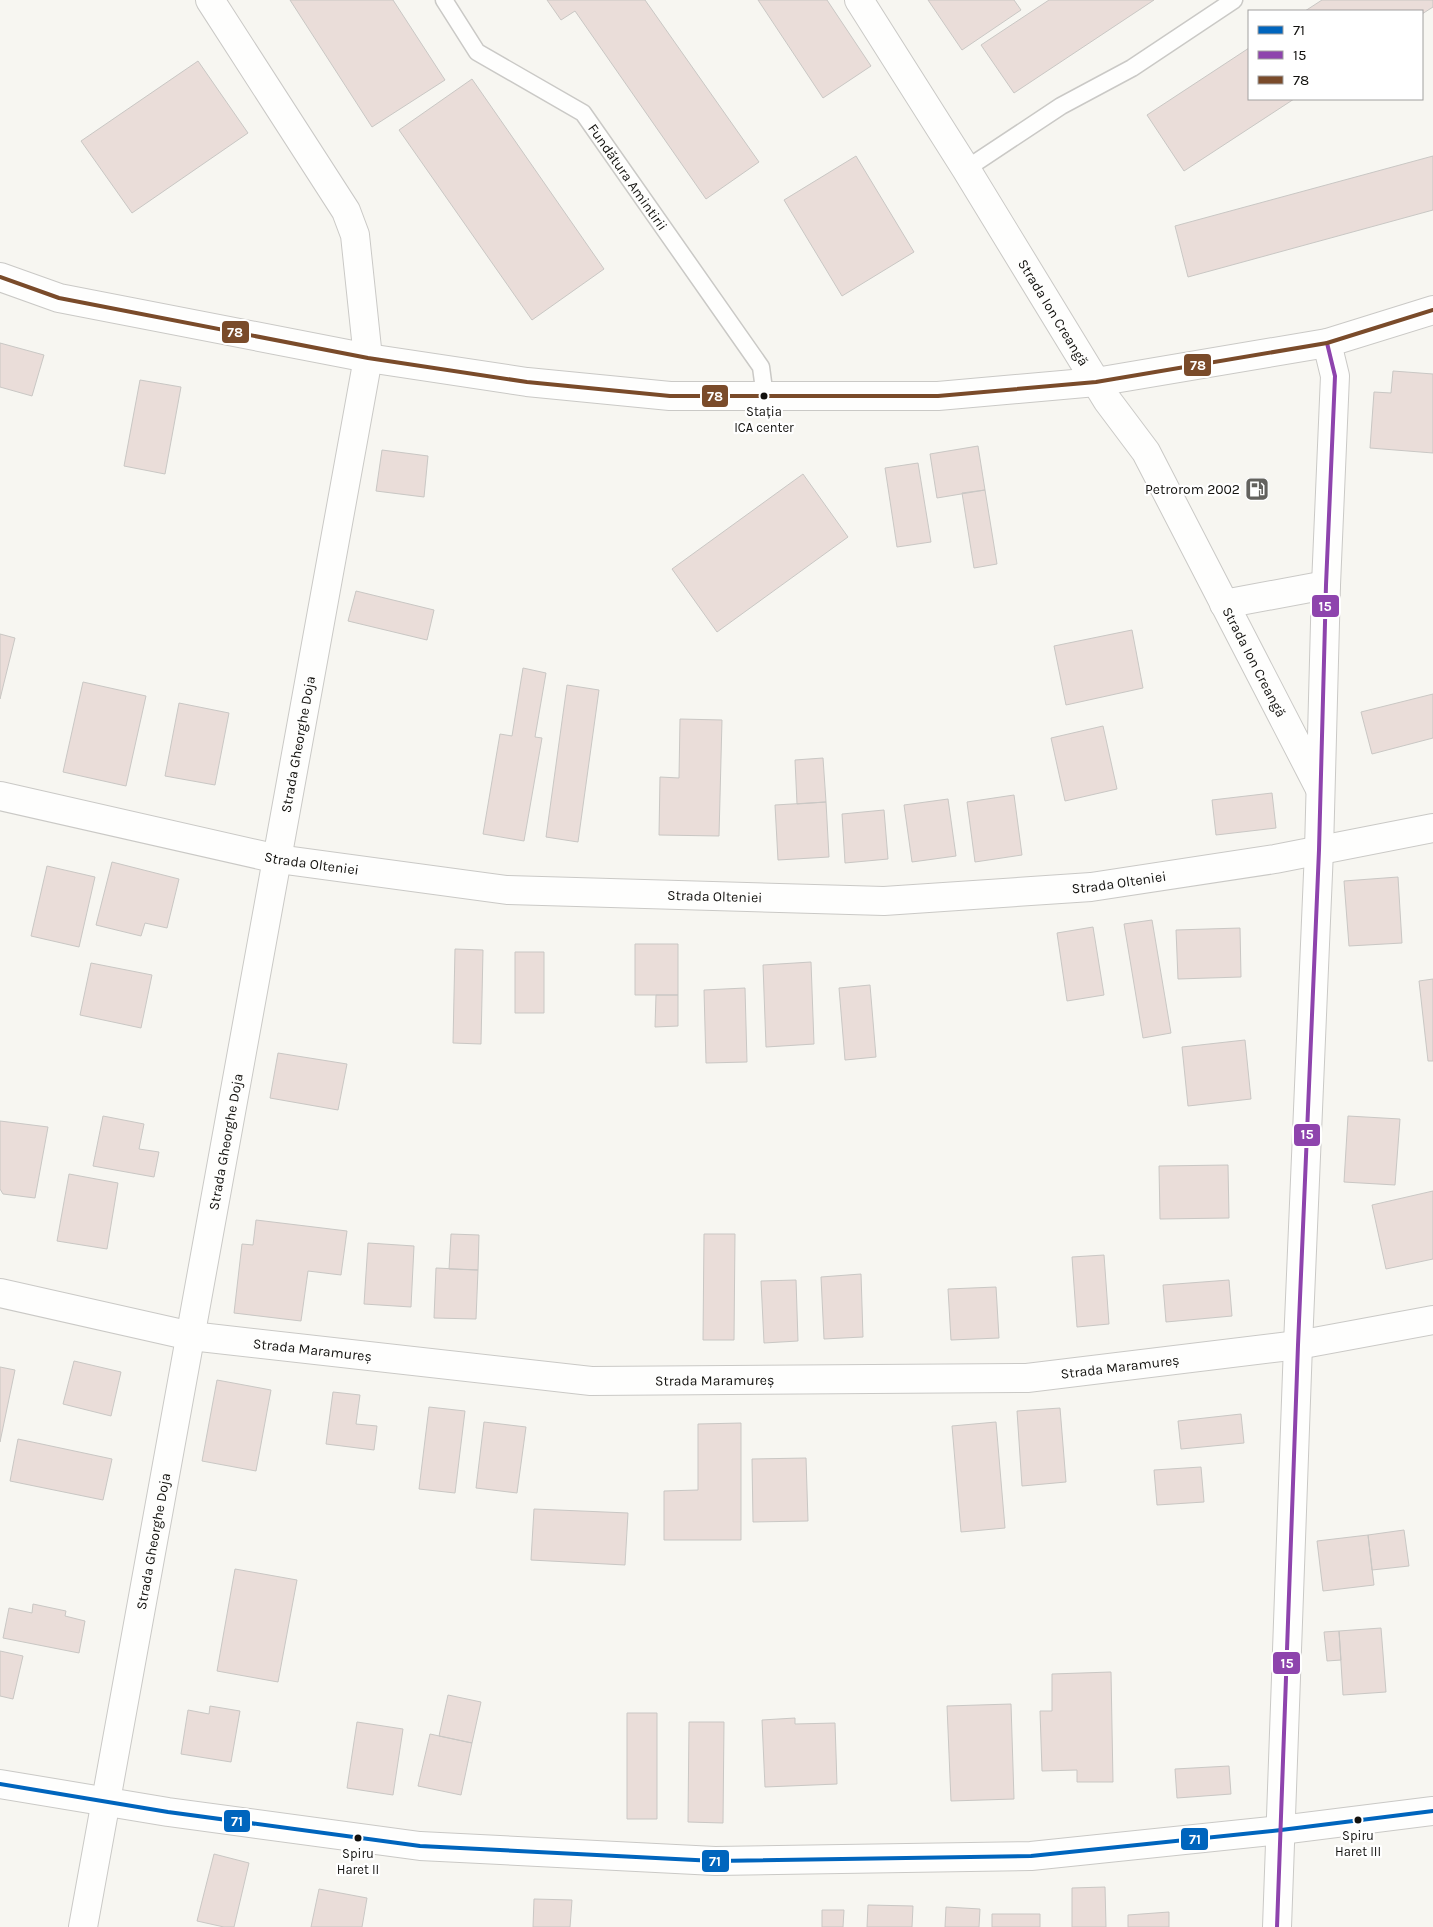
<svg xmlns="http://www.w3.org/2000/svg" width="1433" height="1927" font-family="Karla,sans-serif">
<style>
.building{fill:#eaddd9;stroke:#c9c7c4}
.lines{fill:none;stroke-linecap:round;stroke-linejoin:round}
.service-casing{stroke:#cac9c6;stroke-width:19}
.minor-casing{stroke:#cac9c6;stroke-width:30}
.secondary-casing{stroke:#cac9c6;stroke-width:30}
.service{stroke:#fefefd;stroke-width:16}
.minor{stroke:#fefefd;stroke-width:28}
.secondary{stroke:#fefefd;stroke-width:28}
.bus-1-casing{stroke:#fff;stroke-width:8}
.bus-2-casing{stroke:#fff;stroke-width:8}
.bus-3-casing{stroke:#fff;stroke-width:8}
.bus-1{stroke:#0065bd;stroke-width:4}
.bus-2{stroke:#8e44ad;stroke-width:4}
.bus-3{stroke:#7a4b2a;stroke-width:4}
.bus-dot{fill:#13120f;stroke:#fff;stroke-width:2}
.labels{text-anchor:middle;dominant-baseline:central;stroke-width:4.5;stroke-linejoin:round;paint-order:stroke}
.bus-label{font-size:13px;fill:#13120f;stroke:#fff}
.street-label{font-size:14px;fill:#13120f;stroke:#fff}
.poi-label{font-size:14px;fill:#13120f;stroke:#fff;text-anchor:end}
.line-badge{stroke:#fff;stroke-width:2}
.badge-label{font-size:14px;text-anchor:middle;font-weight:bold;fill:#fff}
</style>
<rect width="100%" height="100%" fill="#f7f6f1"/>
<!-- building -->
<path class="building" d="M290,0h103l52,80 -73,47z
M547,0h98l114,162 -53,37 -131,-188 -14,9z
M758,0h69l44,66 -48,32z
M928,0h86l7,10 -59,40z
M1049,0h105l-140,93 -33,-48z
M1322,0h111v7l-11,7v-3h-117z
M1249,48v51h45l-110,72 -37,-56z
M198,61l50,72 -116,80 -51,-72z
M472,79l132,190 -72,51 -133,-190z
M856,156l58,96 -72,44 -58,-96z
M1433,156v54l-245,67 -13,-51z
M0,343l44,12 -12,41 -32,-9z
M1393,371l40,3v79l-63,-5 4,-56 17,1z
M140,380l41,7 -16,87 -41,-8z
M978,446l7,44 -48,8 -7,-44z
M382,450l46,6 -4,41 -48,-6z
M918,463l13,79 -34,5 -12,-79z
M803,474l45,63 -131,95 -45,-63z
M985,490l12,74 -23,4 -12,-75z
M356,591l78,19 -7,30 -79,-19z
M1132,630l11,58 -77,17 -12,-59z
M0,634l15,4 -15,61z
M523,668l23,5 -11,64 7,1 -18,103 -41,-7 17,-100 12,2z
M83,682l63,14 -20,90 -63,-14z
M567,685l32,5 -21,152 -32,-5z
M1433,694v44l-61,16 -11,-42z
M179,703l50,10 -14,72 -50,-9z
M680,719l42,1 -3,116 -60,-1 1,-58 19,1z
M1103,726l14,63 -52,12 -14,-63z
M823,758l3,44 -29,2 -2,-44z
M1272,793l4,35 -60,7 -4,-35z
M1014,795l8,60 -47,7 -8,-60z
M948,799l8,57 -44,6 -8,-57z
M826,802l3,55 -51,3 -3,-55z
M884,810l4,49 -43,4 -3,-49z
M112,862l67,17 -12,49 -22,-5 -4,13 -45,-11z
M47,866l48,11 -16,70 -48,-11z
M1398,877l4,66 -53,3 -5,-65z
M1152,920l19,113 -28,5 -19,-114z
M1093,927l11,68 -37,6 -10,-68z
M1240,928l1,49 -63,2 -2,-49z
M635,944h43v51h-43z
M455,949l28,1 -2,94 -28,-1z
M515,952h29v61h-29z
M811,962l3,82 -48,3 -3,-82z
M91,963l61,12 -11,53 -61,-13z
M1433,979v82h-5l-9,-80z
M870,985l6,72 -31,3 -6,-72z
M745,988l2,74 -41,1 -2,-73z
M656,995h22v31l-23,1z
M1245,1040l6,59 -63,7 -6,-59z
M278,1053l69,11 -9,46 -68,-12z
M103,1116l41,8 -5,25 20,3 -5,25 -61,-11z
M1348,1116l52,3 -5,66 -51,-3z
M0,1121l48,6 -13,71 -32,-4 -3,-5z
M1228,1165l1,53 -69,1 -1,-53z
M69,1174l49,9 -11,66 -50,-8z
M1433,1191v68l-47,10 -14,-64z
M256,1220l91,11 -6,44 -33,-4 -7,50 -67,-8 8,-69 11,1z
M451,1234l28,1 -1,35 -29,-1z
M704,1234h31l-1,106h-31z
M368,1243l46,3 -3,61 -47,-3z
M1104,1255l5,69 -32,3 -5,-70z
M436,1268l42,2 -2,49 -42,-1z
M861,1274l2,63 -39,2 -3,-62z
M796,1280l2,61 -34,2 -3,-62z
M1229,1280l3,36 -66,6 -3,-37z
M996,1287l3,51 -48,2 -3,-51z
M74,1361l47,11 -10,44 -48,-12z
M0,1367l15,3 -15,72z
M217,1380l54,10 -15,81 -54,-10z
M333,1392l27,3 -4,29 21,2 -3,24 -48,-6z
M429,1407l36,4 -10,82 -36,-4z
M1060,1408l6,74 -44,4 -5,-75z
M1241,1414l3,29 -63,6 -3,-28z
M484,1422l42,5 -9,66 -41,-5z
M996,1422l9,106 -44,4 -9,-106z
M741,1423v117h-77v-49l34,-1v-66z
M18,1439l94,20 -9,41 -93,-19z
M806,1458l2,63 -55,1 -1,-63z
M1201,1467l3,35 -47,3 -3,-35z
M534,1509l94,4 -3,52 -94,-5z
M1404,1530l5,36 -37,4 -4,-35z
M1368,1535l6,50 -51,6 -6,-50z
M235,1569l62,11 -19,102 -61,-11z
M33,1604l33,7 -1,5 20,5 -6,32 -76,-15 6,-30 23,5z
M1381,1628l5,64 -43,3 -4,-64z
M1339,1631l2,29 -14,1 -3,-29z
M0,1651l23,5 -10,43 -13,-3z
M1111,1672l2,110h-36v-12l-35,1 -2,-60h12v-37z
M448,1695l33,7 -9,41 -33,-7z
M1011,1704l3,95 -63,2 -4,-95z
M210,1706l30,5 -9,51 -50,-8 7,-44 21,4z
M627,1713h30v106h-30z
M795,1718v6l40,-1 2,61 -72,3 -3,-67z
M357,1722l46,7 -10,66 -46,-7z
M689,1722h35l-1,101 -35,-1z
M430,1734l42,9 -11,52 -43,-9z
M1229,1766l2,28 -54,4 -2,-29z
M214,1854l35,9 -15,64h-10l-27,-6z
M1105,1887l1,40h-34v-39z
M319,1889l48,9 -5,29h-51z
M534,1899l38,1 -2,27h-37z
M868,1905l45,1 -1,21h-45z
M946,1907l34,2 -1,18h-34z
M822,1910h22l-1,17h-21z
M1169,1912v15h-41v-12z
M992,1914h48v13h-48z"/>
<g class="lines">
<!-- service casing -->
<g class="service-casing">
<g id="service">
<path id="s1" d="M444,0l33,52 106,61 178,254 4,30"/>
<path d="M966,169l95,-63 71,-38 102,-68"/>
</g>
</g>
<!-- minor casing -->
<g class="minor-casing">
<g id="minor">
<path id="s2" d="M859,0l107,169 141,231 39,52 173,335"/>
<path d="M1224,604l102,-19"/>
<path id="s3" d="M0,796l278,63 229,31 377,11 207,-14 184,-28 158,-31"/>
<path id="s4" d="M0,1293l191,43 400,45 436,-3 271,-33 135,-25"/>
<path d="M0,1784l168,28 252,34 295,15 316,-5 250,-26 152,-19"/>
<path id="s5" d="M83,1927l285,-1569 -13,-123 -9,-24 -136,-211"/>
<path d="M1277,1927l21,-582 21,-495 7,-265 9,-209 -8,-33"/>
</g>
</g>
<!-- secondary casing -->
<g class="secondary-casing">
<path id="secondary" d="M0,277l59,21 309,60 159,24 143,14h268l158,-14 231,-39 106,-33"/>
</g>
<!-- service -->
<use href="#service" class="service"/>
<!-- minor -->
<use href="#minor" class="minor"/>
<!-- secondary -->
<use href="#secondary" class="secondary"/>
<!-- bus-1 casing -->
<g class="bus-1-casing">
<path id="bus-1" d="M0,1784l168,28 252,34 295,15 316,-5 250,-26 152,-19"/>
</g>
<!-- bus-2 casing -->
<g class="bus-2-casing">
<path id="bus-2" d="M1277,1927l21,-582 21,-495 7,-265 9,-209 -8,-33"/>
</g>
<!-- bus-3 casing -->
<g class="bus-3-casing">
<path id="bus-3" d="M0,277l59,21 309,60 159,24 143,14h268l158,-14 231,-39 106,-33"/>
</g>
<!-- bus-1 -->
<use href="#bus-1" class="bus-1"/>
<!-- bus-2 -->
<use href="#bus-2" class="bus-2"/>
<!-- bus-3 -->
<use href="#bus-3" class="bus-3"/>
</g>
<!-- icons -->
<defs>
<g id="fuel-square" transform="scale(1.25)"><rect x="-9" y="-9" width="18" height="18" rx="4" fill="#63625e" stroke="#fff"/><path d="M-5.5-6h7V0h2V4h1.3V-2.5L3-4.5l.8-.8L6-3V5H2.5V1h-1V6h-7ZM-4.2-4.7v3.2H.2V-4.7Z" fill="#fff"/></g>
</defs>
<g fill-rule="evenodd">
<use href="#fuel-square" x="1257" y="489"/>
</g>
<!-- markers -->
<g class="bus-dot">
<circle cx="764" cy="396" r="4.5"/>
<circle cx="1358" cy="1820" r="4.5"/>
<circle cx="358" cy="1838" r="4.5"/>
</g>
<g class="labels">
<!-- bus labels -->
<g class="bus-label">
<text x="764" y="411">Stația<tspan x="764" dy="16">ICA center</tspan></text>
<text x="1358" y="1835">Spiru<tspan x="1358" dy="16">Haret III</tspan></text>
<text x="358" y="1853">Spiru<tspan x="358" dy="16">Haret II</tspan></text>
</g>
<!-- street labels -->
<g class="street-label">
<text stroke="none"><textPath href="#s1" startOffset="262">Fundătura Amintirii</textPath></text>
<text stroke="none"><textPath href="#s2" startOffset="368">Strada Ion Creangă</textPath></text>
<text stroke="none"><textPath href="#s2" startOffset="772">Strada Ion Creangă</textPath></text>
<text stroke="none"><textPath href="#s5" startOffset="1202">Strada Gheorghe Doja</textPath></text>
<text stroke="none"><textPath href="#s3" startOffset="319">Strada Olteniei</textPath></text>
<text stroke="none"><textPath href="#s3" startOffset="1129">Strada Olteniei</textPath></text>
<text stroke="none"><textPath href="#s3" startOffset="724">Strada Olteniei</textPath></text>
<text stroke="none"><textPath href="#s5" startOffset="798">Strada Gheorghe Doja</textPath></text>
<text stroke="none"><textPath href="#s4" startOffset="318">Strada Maramureș</textPath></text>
<text stroke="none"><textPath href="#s4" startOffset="1128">Strada Maramureș</textPath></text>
<text stroke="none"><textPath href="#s4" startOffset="722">Strada Maramureș</textPath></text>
<text stroke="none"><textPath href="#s5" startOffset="392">Strada Gheorghe Doja</textPath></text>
</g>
<!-- poi labels -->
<g class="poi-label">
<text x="1240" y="489">Petrorom 2002</text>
</g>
</g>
<g class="line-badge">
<rect x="221" y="320" width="29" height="24" rx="5" fill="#7a4b2a"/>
<rect x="1183" y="353" width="29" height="24" rx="5" fill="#7a4b2a"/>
<rect x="701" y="384" width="28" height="24" rx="5" fill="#7a4b2a"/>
<rect x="1311" y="594" width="29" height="24" rx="5" fill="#8e44ad"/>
<rect x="1293" y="1123" width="28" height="24" rx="5" fill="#8e44ad"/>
<rect x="1272" y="1651" width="29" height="24" rx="5" fill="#8e44ad"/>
<rect x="223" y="1809" width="28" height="24" rx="5" fill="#0065bd"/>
<rect x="1180" y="1827" width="29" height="24" rx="5" fill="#0065bd"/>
<rect x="701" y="1849" width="29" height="24" rx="5" fill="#0065bd"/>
</g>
<g class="badge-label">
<text x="235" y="337">78</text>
<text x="1198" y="370">78</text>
<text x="715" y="401">78</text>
<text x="1325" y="611">15</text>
<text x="1307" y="1139">15</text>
<text x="1287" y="1668">15</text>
<text x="237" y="1826">71</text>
<text x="1195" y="1844">71</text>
<text x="715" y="1866">71</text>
</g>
<!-- legend -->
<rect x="1248" y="10" width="175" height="90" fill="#ffffff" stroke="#a1a09f"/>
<rect x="1258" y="26" width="25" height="8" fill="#0065bd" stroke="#a1a09f"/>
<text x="1293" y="35" font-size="15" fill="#13120f">71</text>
<rect x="1258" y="51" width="25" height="8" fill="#8e44ad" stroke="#a1a09f"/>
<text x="1293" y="60" font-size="15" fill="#13120f">15</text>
<rect x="1258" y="76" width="25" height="8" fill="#7a4b2a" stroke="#a1a09f"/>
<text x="1293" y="85" font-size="15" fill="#13120f">78</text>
</svg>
